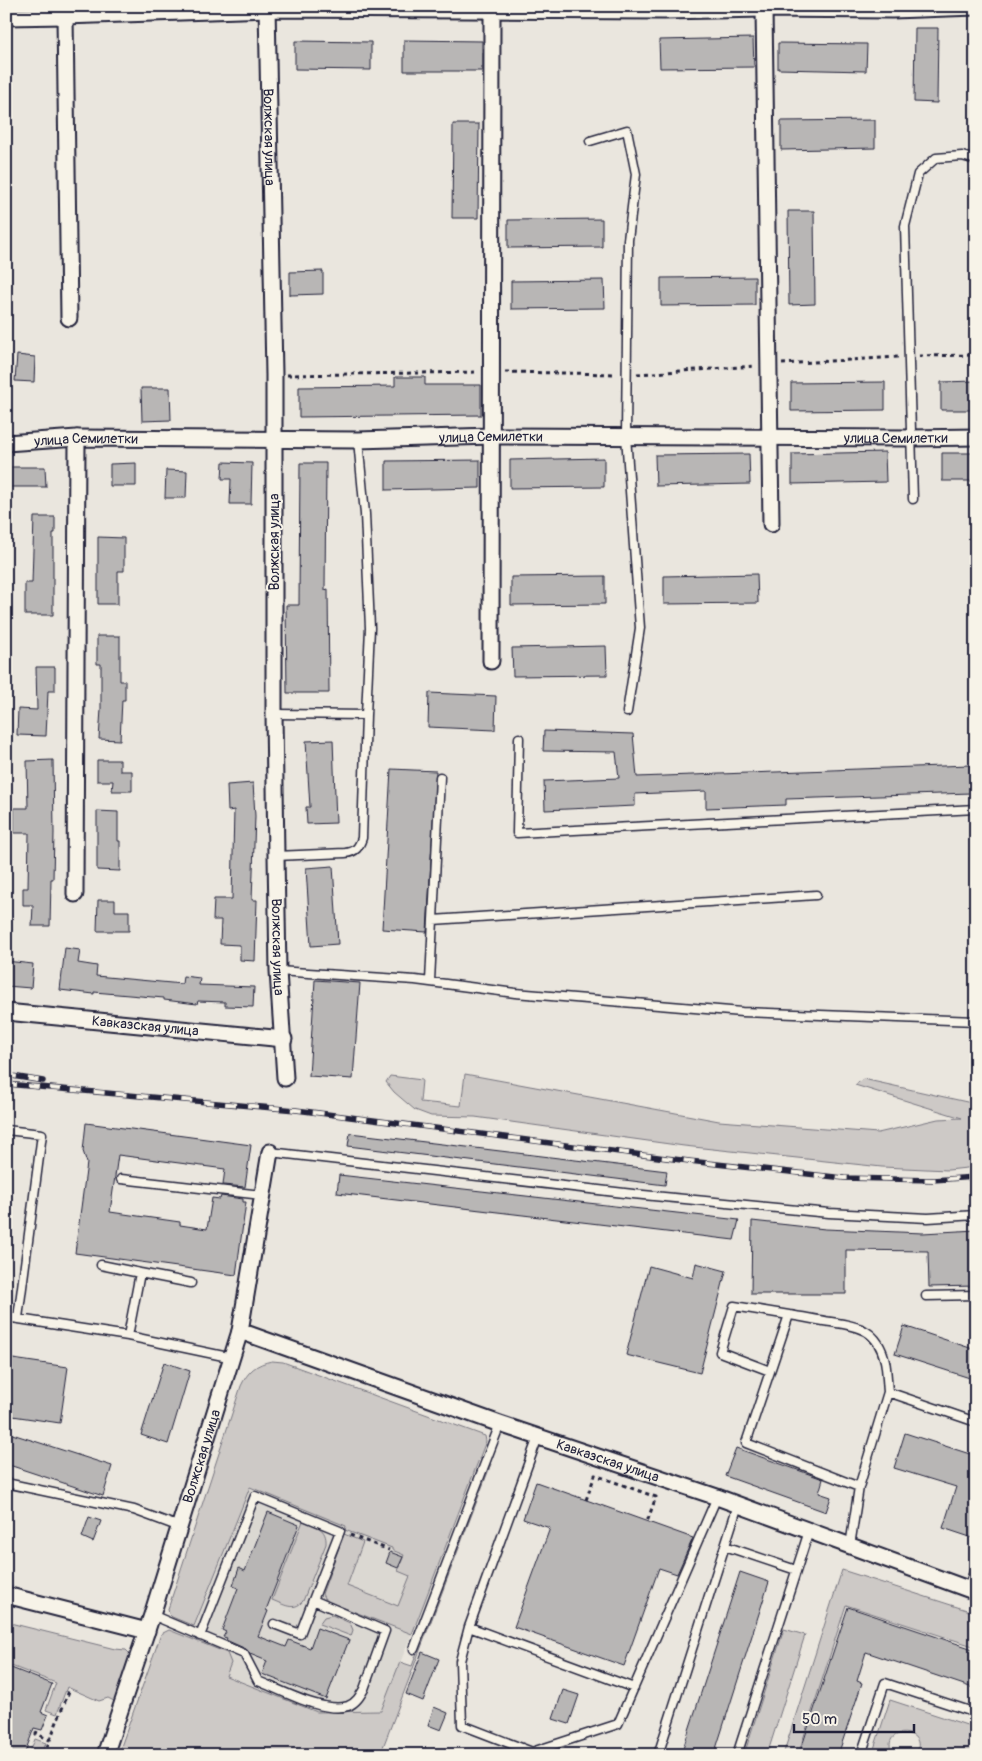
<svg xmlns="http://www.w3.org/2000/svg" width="982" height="1761" font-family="Pangolin,sans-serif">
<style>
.built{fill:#dbd8d2}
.green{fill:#cdc9c6;stroke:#787680}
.building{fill:#b8b6b5;stroke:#22223b}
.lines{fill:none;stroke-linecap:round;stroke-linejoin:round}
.service-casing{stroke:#22223b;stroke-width:11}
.minor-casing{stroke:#22223b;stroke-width:19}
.path{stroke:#22223b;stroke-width:3;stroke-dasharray:4 4;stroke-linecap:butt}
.service{stroke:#f7f3e8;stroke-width:8}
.minor{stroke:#f7f3e8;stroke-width:15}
.rail-casing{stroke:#22223b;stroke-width:5.5}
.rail{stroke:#f7f3e8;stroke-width:4;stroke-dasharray:11;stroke-linecap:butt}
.labels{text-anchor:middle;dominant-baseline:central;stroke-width:4;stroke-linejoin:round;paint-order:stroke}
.street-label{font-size:14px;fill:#22223b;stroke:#f7f3e8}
</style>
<rect width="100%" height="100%" fill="#eae6de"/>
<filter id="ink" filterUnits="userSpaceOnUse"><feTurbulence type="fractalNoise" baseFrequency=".02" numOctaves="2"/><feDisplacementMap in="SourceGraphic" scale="10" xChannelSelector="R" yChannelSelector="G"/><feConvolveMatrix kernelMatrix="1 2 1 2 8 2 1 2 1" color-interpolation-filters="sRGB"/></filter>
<g filter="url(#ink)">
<!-- built -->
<path class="built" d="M250,1487l190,75 -59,149 -123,2 -85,-33z"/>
<!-- green -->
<path class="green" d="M465,1074l254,47 159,12 60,-14 24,-1 -107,-33 8,-6 113,25v63l-28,3 -66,-3 -198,-21 -209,-29 -44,-1 -16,-6 -21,-18 -8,-10 4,-6 32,4 -2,22 41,4z
M272,1361l11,1 202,74 1,5 -74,193 -83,-32 -5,-4 -2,-4 22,-60 19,8 -16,44 51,20 12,-30 -12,-5 6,-16 -12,-5v-2l-47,-18 1,-4 -96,-39 -56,139 -22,-9 -3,-3 -1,-5 73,-223c7,-15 15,-22 31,-25z
M488,1463l3,1 -111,291h-262l43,-121 8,-4 58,23 4,10 -5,13 91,36 64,-1 19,-49 12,4z
M303,1521c13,5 24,7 23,23l-23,57c-9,11 -20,3 -31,-1z
M842,1570l134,43v34l-130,-42 -48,150h-15z
M332,1615l18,8 3,7 -2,6 -32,-12 5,-7z
M6,1622l109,27 11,1 5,5 -11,49 -12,-6 -9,3 -32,-14 -10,27 -11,-4 10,-27 -50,-19z
M784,1629l21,6 -38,120h-23z
M890,1700l86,28v27h-61c17,-28 -38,-30 -22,0h-21z
M35,1739l11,4 -5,12h-12z"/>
<!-- building -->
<path class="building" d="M915,28h23l-1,75 -23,-1z
M753,38l1,29 -94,1 -1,-28z
M404,40l78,1v30h-78z
M295,41l76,1v28l-76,-1z
M778,43l89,1 -1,27 -88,-2z
M875,120v28l-94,2v-29z
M453,124h26l-1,94h-26z
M788,211h26l1,93 -26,1z
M602,219v28l-94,1v-28z
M323,271v23l-33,1v-23z
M755,277v28l-94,1v-28z
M604,280l1,28 -94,1v-28z
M17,355l18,2 -1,25 -19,-1z
M395,377h30v8h56v30l-182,2v-30l96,-1z
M976,381v29h-35v-28z
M885,382v28l-94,1v-28z
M141,388h29l1,32 -29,1z
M885,452l1,30 -94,2v-30z
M942,453h34v28h-34z
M749,454l1,30 -94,2 -1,-31z
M604,458v29l-94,1v-28z
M480,460v28l-94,2v-29z
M223,462l29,1 -1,41h-21l1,-25h-9z
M136,463v23h-26v-22z
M300,463h26l-1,127 3,-1 1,104h-42l-1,-88h13z
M7,467h38l1,20h-39z
M166,470l21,1 -1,27h-21z
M34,517h21v16h-2v82h-28v-32h7z
M98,537l26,1v33h-6v33h-20z
M757,574l1,29 -94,1v-28z
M605,576v28l-94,1v-28z
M97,636h23v45h5v19h-3l-2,40 -21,-1 2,-30v-45h-4z
M606,646l1,29 -94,1 -1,-28z
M36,667h19v24h-7l-2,45 -29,-1 1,-26 19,1z
M429,693l67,3 -1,34 -67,-3z
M544,731l89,3 4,43 333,-12 1,28 -185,6v6l-80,3v-17l-71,3v12l-90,4 -1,-29 75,-3 -3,-26 -73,-1z
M333,740l3,83 -29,1 -1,-17h4l-4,-66z
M53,760l1,73 -1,46h-2l-1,47h-18l1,-21h-10v-17h5l1,-55h-15v-25h14l-1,-47z
M97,760h23v11h12v20h-20l1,-10h-16z
M391,769l45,2 -9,161 -45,-3z
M253,783l2,33 -3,84h5l-2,61 -15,-1v-15l-20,-1 1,-24h-8l1,-21h18l2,-89 -6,1 -1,-26z
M97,811l21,1v29h2v30l-23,-1z
M333,866l5,78 -27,2 -5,-78z
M98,900h17v11h14v20h-32z
M65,948l15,2 -2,13 19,3 -1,10 86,8 1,-8 17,2 -1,7 55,2 -1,20 -28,-1v-4l-27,-1 -1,3 -33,-4v-2l-70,-6v2l-34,-4z
M6,961l27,3 -2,24 -25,-2z
M315,980l45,3 -7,96 -44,-3z
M86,1123l165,22 -6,42 -22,-2 2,-16 -107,-14 -8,57 70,10v3l27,4 5,-31 8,1 1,-3 22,3v3h3l-10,73 -161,-22 12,-90 -4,-12z
M350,1133l317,38 -2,14 -317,-39z
M339,1175l400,45 -5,20 -397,-47z
M752,1221l73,8 98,4 53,-3v56l-47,1 -1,-36 -82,-1v44h-95z
M696,1263l30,8 -26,102 -74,-18 23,-89 44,12z
M904,1326l72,24v30l-81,-26z
M6,1358l62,9 -8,56 -54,-8z
M164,1362l26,9 -22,73 -27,-9z
M6,1432l106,34 -9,30 -97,-32z
M905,1433l71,23v71l-3,11 -30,-10 13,-41 -62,-19z
M736,1448l87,31 -4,14 12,4 -5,15 -101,-36z
M536,1482l157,56 -16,36 -18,-6 -35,98 -110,-39 36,-99 -27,-9z
M268,1512l31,13 -33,85 2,1 -10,25 28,11 3,-7 21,8 7,-20 32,12 -23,59 -64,-25 5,-13 -17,-7 -4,-5 -20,-9 1,-2 -4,-1 3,-5 -4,-2 16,-42 -5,-2 6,-18 6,3z
M89,1517l12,4 -8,21 -11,-5z
M390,1552l13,5 -5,11 -12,-5z
M740,1572l29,10 -55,173h-33z
M848,1607l128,43v39l-110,-37 -9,29 5,2 -24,72h-39z
M422,1652l17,7 -16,42 -17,-7z
M6,1666l46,18 -11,28 7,3 -6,15 -8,-2 -10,27h-18z
M563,1690l16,5 -10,29 -16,-5z
M434,1707l14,6 -7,17 -13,-5z"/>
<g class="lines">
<!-- service casing -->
<g class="service-casing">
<path id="service" d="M590,141l37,-11 9,44 -8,66 -2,196 14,192 -13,84
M913,499l-8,-273 13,-52 18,-16 26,-2 14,4
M274,714l92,1 4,-87 -5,-114 -7,-74
M519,738l-2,95 459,-24
M276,856l69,-3c11,-1 14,-6 17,-15l4,-123
M433,920l383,-25
M278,971l137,9 100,13 227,19 234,9
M430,981l10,-204
M6,1130l36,4 -24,184
M270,1152l363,42 196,19 99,5 48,-3
M121,1179l141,16
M101,1265l39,8 -12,63
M140,1273l51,10
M926,1296l50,-1
M6,1317l122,19 105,22
M770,1371l-50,-19 14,-46 55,9
M538,1437l-69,190 -9,34 2,64 70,27 86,-28 99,-227
M6,1483l128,27 46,17
M859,1487l29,-95
M725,1546l71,24
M850,1546l9,-59 -113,-44 43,-128c14,2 28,5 42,7 28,4 47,8 54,39 2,10 2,21 3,31l88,30
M968,1589l8,-23
M152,1615l92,39 14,27c23,9 66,33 90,25 8,-3 12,-10 16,-17l21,-58 -72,-31 27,-69 -85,-35 -55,140
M274,1624l26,10 13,-34
M469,1627l165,61
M414,1649l86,-225
M658,1755l80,-250
M737,1755l72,-224
M861,1755l24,-72 91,30"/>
</g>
<!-- minor casing -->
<g class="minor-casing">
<g id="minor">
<path id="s1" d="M267,6l7,369v339l2,142 2,115 7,107"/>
<path d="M764,9l7,515"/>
<path d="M65,16l4,302"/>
<path d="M6,17l59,-1 202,-7 397,2 100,-2 128,1 84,-3"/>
<path id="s2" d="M6,443l71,-5 281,2 134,-4 418,2 66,-1"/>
<path d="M491,661l1,-651"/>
<path d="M75,894l2,-456"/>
<path id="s3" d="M6,1012l278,27"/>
<path id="s4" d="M240,1331l260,93 217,73 259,95"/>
<path d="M6,1595l141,36"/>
<path id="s5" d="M105,1755l47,-140 88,-284 30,-179"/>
</g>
</g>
<!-- path -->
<path class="path" d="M919,356l57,-1
M782,364l116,-7
M505,372l111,2
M637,374l119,-8
M287,375l192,-3
M586,1500l9,-25 61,22 -9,25
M350,1535l39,15
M37,1731l-1,3 14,6
M44,1755l25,-64"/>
<!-- service -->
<use href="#service" class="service"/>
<!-- minor -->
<use href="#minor" class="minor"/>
<!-- rail casing -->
<g class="rail-casing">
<path id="rail" d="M6,1075l37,6
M6,1084l290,26 393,51 155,17 89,2 43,-3"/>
</g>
<!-- rail -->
<use href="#rail" class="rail"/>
</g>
</g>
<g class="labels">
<!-- street labels -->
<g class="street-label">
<text stroke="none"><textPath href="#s1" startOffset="131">Волжская улица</textPath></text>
<text stroke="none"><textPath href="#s2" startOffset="485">улица Семилетки</textPath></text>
<text stroke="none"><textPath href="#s2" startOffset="890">улица Семилетки</textPath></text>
<text stroke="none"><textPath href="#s2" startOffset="80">улица Семилетки</textPath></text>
<text transform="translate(274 542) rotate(-90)">Волжская улица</text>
<text stroke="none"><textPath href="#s1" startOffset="941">Волжская улица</textPath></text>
<text stroke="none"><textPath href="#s3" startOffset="140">Кавказская улица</textPath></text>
<text stroke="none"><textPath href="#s5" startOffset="314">Волжская улица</textPath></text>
<text stroke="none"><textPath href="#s4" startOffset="390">Кавказская улица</textPath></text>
</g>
</g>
<!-- margin -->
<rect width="982" height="1761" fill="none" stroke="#f7f3e8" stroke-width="25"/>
<rect x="12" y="12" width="957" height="1736" fill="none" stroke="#22223b" stroke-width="2" filter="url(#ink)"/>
<!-- scale -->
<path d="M794 1724v8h120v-8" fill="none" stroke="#22223b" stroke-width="2.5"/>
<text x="802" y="1724" font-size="15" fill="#22223b" stroke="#f7f3e8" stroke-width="4" paint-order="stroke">50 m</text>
</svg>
